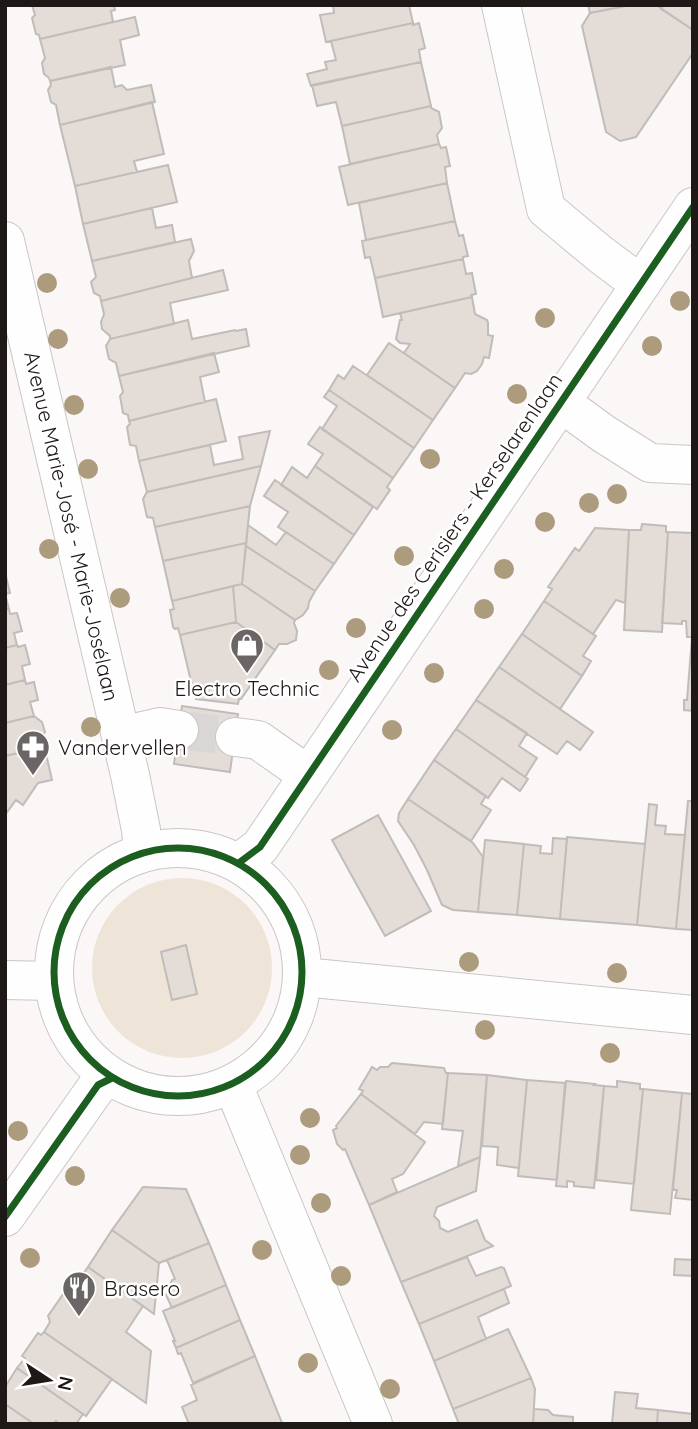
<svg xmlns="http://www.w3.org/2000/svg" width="698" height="1429" font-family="Quicksand,sans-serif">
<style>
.green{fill:#eee4d8}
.building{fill:#e4dcd7;stroke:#c0bcba;stroke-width:2}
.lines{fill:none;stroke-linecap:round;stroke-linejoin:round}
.minor-tunnel{stroke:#dad6d5;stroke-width:38;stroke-dasharray:38 19;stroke-linecap:butt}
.minor-casing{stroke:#cbc6c6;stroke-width:40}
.minor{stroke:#fefefe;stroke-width:38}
.cycleway-casing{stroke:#fff;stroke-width:11}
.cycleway{stroke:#1b5e20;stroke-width:7}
.tree{fill:#ac9b7d}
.labels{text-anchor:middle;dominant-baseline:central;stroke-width:5;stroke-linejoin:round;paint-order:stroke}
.street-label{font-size:21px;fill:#1e1817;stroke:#fff}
.poi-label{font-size:21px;fill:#1e1817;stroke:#fff;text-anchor:start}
</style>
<rect width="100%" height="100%" fill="#fbf7f7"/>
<!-- green -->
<path class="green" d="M92 968a90 90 0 1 1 180 0a90 90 0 1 1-180 0Z"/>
<!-- building -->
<path class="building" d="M32,5h82l1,5 -4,1 2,11 -73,17 -1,-4 -3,-1 -4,-16 3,-3z
M333,5h76l4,18 -87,19 -6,-27 14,-2z
M588,5h43l-41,8z
M631,5h25l37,25v23l-57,84 -16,4 -14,-9 -24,-106 8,-13z
M663,5h30v25l-32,-21z
M135,17l4,18 -19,5 5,25 -75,16 -1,-3 -5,-4 -2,-11 3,-5 -5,-19z
M413,23v2l6,-2 6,25 -6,2 2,12 -110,24 -4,-12 20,-5 -2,-7 11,-2 -5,-19z
M421,62l10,44 -89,20 -6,-24 -19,4 -5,-21z
M111,67l4,20 7,-2 5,5 24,-5 4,17 -95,23 -4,-20 -5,-3 -3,-12 3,-5 -1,-4z
M152,102l12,52 -30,7 3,11 -62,14 -15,-61z
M431,106v2l8,4 3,16 -5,7 2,9 -89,20 -8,-38z
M439,144l2,4 5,-1 4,19 -5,1 2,16 -99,22 -9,-38z
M168,165l9,37 -94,22 -8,-38z
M447,183l8,38 -89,19 -7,-37z
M152,208l4,20 16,-3 3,17 -83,19 -9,-37z
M455,221l4,15 4,-1 5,21 -5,1v2l-88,19 -5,-21 -5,1 -3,-17z
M191,239l3,12 -5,10 3,17 -91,23 -1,-5 -6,-3 -3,-11 5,-5 -4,-16z
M463,259l3,15 6,-1 4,21 -5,1 1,2 -89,20 -8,-39z
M223,270l5,20 -58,13 4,21 -64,15v-3l-8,-7 -1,-7 3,-8 -3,-13z
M472,297l3,17 12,6 1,3v12l5,1 -4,22 -5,-1 -2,7 -5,7 -6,3 -6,-1 -10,15 -51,-35 6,-9 -10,-1 -4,-4 4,-19h2l-2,-7z
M188,320l4,19 43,-9 1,1 10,-2 3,17 -130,30 -3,-13 -7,-4 -3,-13 4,-7z
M389,343l66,45 -22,32 -66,-45z
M214,353l5,19 -19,5 5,25 -76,19 -1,-6 -5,-2 -3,-17 3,-4 -4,-16z
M353,366l80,54 -19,28 -85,-58 9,-15 6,4z
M329,390l85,58 -21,30 -71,-49 15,-23 -13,-9z
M216,399l10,42 -87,20 -3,-15 -6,-1 -3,-18 3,-3 -1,-3z
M320,427l73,51 -6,9 3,3 -13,19 -62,-43 8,-12 -15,-10z
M270,431l-9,35 -114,26 -8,-31 71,-16 4,20 29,-6 -4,-22z
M261,466l-11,40 -95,21 -2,-9 -6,-1 -4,-18 4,-7z
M315,466l58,41 -19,28 -73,-50 11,-18 15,11z
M275,480l79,55 -20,29 -56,-37 10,-15 -24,-16z
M250,506l-4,37 -83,18 -8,-34z
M642,524l24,2v6h2l-6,100 -38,-2 5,-100h12z
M248,525l28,20 10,-13 48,32 -19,27 -69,-45z
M595,528l34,2 -4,73 -9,-3 -23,34 -49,-33 8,-12 -4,-2 27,-39 4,3z
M668,532l25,1v178l-9,-1v-10h3l5,-63h-5l-1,-16h-4v3l-20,-1z
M246,543l-4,41 -70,17 -9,-40z
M246,546l69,45 -6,11 -1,6 -5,7 -8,5 -53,-36z
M5,572l5,21 -5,1 4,15h-4z
M242,584l53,36 -1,3 3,8 -1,9 -9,4h-8l-4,6 -39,-28 -3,-36z
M233,586l3,36 -56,13 -2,-7 -3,1 -2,-2 -3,-17 4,-1 -2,-8z
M544,601l52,35 -13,20 8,5 -9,15 -60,-42z
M5,609h4l1,5 7,-1 5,18 -8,2 3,12 -12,3z
M236,622l39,28 -34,49h-2l-1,5 -42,-5v-5h-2l-14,-59z
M522,634l60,42 -22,33 -61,-42z
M17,645l1,2 7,-2 5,19 -8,2 3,14 -20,5v-37z
M499,667l94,65 -13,18 -13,-9 -10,13 -81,-54z
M25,680l1,4 8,-2 4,18 -8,2 4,14 -29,7v-38z
M476,700l51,33 -8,13 18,12 -12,19 -69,-48z
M182,706l56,8 -8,58 -56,-8z
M34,716l8,6 3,10 -5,7 1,9 -36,8v-33z
M456,729l72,50 -8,12 -18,-13 -14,20 -54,-38z
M41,748l3,10h3l5,22 -14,3 -15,22 -7,-5 -11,15v-59z
M434,760l52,36 -5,8 10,6 -20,31 -63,-42z
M408,799l65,44 10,14 -5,55 -25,-2 -11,-5 -15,-35 -13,-25 -16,-24 1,-8z
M688,801h5v129l-17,-1z
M649,804l8,1 -2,20 11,1 -1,8 20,1 -9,94 -39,-4z
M378,815l53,96 -46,25 -53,-96z
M567,837l78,7 -8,81 -77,-6z
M553,838l14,1 -7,80 -43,-4 7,-71 17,2 -1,7 12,1z
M485,840l39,4 -7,71 -39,-3z
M186,945l11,49 -25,6 -11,-48z
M392,1063l52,5 2,5h2l-5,51 -19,-2 -9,12 -54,-40 2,-3 -4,-2 13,-22 5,3 3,-3h8z
M448,1073l39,2 -7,82 -22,9 5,-35 -21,-2z
M487,1075l40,5 -8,88 -22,-3 1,-18 -16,-1z
M527,1080l38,3 -8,97 -39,-4z
M566,1081l29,3 -1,1 10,1 -10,102 -20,-2v-4l-7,-1v6l-11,-1z
M617,1081l23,3v5h3l-9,95 -38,-4 8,-94 13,1z
M643,1089l39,4 -12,121 -39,-4z
M682,1093l11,1v106l-18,-2 2,-8 -4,-1z
M361,1094l64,48 -22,32 -11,5 5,13 -28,13 -24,-56 -2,1 -6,-6 -4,-14 4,-2 -1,-2z
M480,1157l-4,34 -39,16 -3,9 5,5 1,7 8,4 29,-12 8,20 8,6 -92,36 -32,-77z
M143,1187l43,2 23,54 -50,20 -47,-33z
M112,1230l47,33 -5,51 -66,-47z
M209,1243l17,42 -54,23 -6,-13 6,-15 3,-1 -8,-19z
M467,1257l9,19 25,-9 3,1 7,18 -92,38 -18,-42z
M675,1259l18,1v16l-19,-1z
M88,1267l55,39 -17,26 25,19 -5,52 -102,-71 6,-10 -2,-6 27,-39h6z
M226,1285l14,35 -64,28 -3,-7h2l-12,-30z
M504,1289l5,14 -31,14 8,22 -52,22 -15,-37z
M240,1320l15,36 -62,27 -12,-30 -3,1 -2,-6z
M508,1329l23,49 -78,31 -19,-48z
M44,1332l68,47 -26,37 -69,-48 8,-10 -3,-2 16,-23 3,2z
M255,1356l27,67 -93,1 -7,-17 15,-7 -6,-15z
M17,1368l66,46 -7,10h-16l-4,-3 -3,3h-19l-29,-20v-17z
M531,1378l4,11 -2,35h-74l-6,-15z
M615,1392l23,2 -2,14 22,2 -1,14h-45z
M5,1404l29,20h-29z
M534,1409l14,1 5,5 20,2v7h-40z
M658,1410l35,4v10h-36z"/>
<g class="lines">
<!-- minor-tunnel -->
<path class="minor-tunnel" d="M179,730l56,7"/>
<!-- minor casing -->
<g class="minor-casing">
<path id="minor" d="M501,5l45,204 54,45 40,30
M5,241l125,534 11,55 2,23
M560,402l44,32 46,29 43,2
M121,736l39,-9 19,3
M235,737l23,3 50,35
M54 972a124 124 0 1 1 248 0a124 124 0 1 1-248 0Z
M240,862l20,-15 433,-640
M303,977l390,38
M5,980l48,1
M233,1085l140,339
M5,1217l93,-132 14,-7"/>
</g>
<!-- minor -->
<use href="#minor" class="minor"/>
<!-- cycleway casing -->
<g class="cycleway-casing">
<path id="cycleway" d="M54 972a124 124 0 1 1 248 0a124 124 0 1 1-248 0Z
M240,862l20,-15 433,-640
M5,1217l93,-132 14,-7"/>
</g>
<!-- cycleway -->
<use href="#cycleway" class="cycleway"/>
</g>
<!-- trees -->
<g class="tree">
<circle cx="47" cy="283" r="10"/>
<circle cx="680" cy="301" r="10"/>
<circle cx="545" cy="318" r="10"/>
<circle cx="58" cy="339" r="10"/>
<circle cx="652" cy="346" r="10"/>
<circle cx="517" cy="394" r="10"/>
<circle cx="74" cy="405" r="10"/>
<circle cx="430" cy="459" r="10"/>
<circle cx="88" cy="469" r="10"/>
<circle cx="617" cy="494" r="10"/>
<circle cx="589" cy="503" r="10"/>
<circle cx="545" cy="522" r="10"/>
<circle cx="49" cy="549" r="10"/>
<circle cx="404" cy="556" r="10"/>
<circle cx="504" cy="569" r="10"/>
<circle cx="120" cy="598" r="10"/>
<circle cx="484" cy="609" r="10"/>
<circle cx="356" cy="628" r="10"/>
<circle cx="329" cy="670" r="10"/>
<circle cx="434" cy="673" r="10"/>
<circle cx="91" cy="727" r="10"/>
<circle cx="392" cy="730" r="10"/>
<circle cx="469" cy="962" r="10"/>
<circle cx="617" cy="973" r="10"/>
<circle cx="485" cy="1030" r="10"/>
<circle cx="610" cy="1053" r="10"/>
<circle cx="310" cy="1118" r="10"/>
<circle cx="18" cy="1131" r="10"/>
<circle cx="300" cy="1155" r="10"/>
<circle cx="75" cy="1176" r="10"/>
<circle cx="321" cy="1203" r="10"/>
<circle cx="262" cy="1250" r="10"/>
<circle cx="30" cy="1258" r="10"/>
<circle cx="341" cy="1276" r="10"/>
<circle cx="308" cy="1363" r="10"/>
<circle cx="390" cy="1389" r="10"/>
</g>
<!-- icons -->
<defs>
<g id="shop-pin" transform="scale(1.75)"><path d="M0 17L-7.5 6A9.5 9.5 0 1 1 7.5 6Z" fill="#6b6665" stroke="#fff"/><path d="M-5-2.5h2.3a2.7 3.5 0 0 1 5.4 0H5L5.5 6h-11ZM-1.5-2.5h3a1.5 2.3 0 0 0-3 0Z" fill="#fff"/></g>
<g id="pharmacy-pin" transform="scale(1.75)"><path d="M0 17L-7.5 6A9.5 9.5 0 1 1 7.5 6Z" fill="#6b6665" stroke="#fff"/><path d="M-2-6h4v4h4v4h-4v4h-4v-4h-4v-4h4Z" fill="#fff"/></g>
<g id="restaurant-pin" transform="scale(1.75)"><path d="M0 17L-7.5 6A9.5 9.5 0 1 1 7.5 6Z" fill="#6b6665" stroke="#fff"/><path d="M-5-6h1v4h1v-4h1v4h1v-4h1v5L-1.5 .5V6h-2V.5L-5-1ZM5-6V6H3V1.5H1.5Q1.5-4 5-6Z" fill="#fff"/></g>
</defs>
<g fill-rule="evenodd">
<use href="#shop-pin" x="247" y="645"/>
<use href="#pharmacy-pin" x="33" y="747"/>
<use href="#restaurant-pin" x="79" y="1288"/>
</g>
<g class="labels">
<!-- street labels -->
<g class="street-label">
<text transform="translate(72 526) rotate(77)">Avenue Marie-José - Marie-Josélaan</text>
<text transform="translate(454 527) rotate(-56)">Avenue des Cerisiers - Kerselarenlaan</text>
</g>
<!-- poi labels -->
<g class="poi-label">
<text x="247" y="688" text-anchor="middle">Electro Technic</text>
<text x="58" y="747">Vandervellen</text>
<text x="104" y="1288">Brasero</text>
</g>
</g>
<!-- border -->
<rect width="698" height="1429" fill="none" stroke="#1e1817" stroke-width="14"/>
<!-- north arrow -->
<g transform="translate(49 1380) rotate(102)" stroke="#ffffff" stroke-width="5" paint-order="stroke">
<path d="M0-5L12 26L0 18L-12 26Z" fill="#1e1817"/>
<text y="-10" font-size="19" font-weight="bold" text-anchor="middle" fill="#1e1817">N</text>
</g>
</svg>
